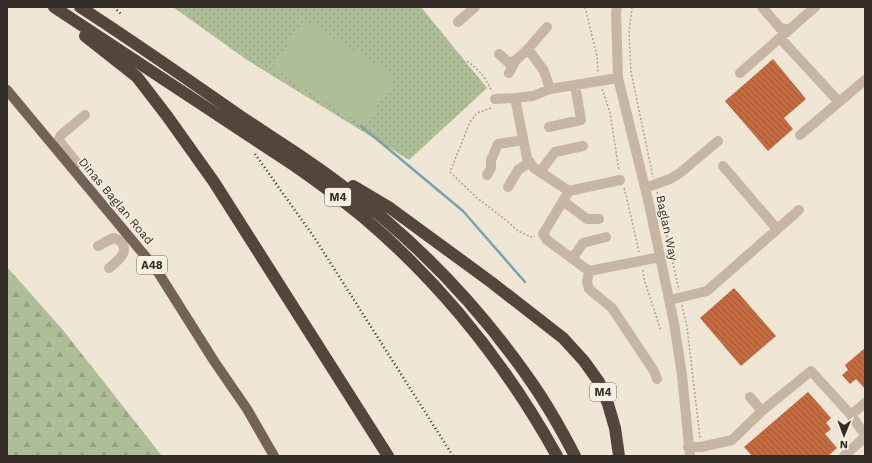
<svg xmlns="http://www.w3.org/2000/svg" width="872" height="463" font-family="'Work Sans',sans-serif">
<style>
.grass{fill:url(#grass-dots)}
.forest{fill:url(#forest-firs)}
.park{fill:#aebe97}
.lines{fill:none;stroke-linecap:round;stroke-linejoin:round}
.stream{stroke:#76a5ac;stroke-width:2.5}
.building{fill:url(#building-back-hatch)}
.path{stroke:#b3a08d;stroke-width:1.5;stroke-dasharray:2 2;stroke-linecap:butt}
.minor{stroke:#c7b6a3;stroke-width:10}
.major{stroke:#746256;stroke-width:10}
.highway{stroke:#53453c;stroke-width:12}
.rail{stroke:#322a25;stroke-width:2.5;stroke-dasharray:1 3;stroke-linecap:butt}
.labels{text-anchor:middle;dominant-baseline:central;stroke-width:3;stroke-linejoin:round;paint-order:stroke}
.shield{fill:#f8f0e2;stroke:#6d655e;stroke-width:1}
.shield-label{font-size:11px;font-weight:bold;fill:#322a25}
.street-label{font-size:12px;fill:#322a25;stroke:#f8f0e2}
</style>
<defs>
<pattern id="grass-dots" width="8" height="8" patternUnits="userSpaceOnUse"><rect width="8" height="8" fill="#aebe97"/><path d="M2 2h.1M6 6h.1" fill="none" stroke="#96a382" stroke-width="1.8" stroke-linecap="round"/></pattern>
<pattern id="forest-firs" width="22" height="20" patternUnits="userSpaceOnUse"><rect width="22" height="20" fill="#aebe97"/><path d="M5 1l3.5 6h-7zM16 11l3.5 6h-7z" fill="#96a382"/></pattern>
<pattern id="building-back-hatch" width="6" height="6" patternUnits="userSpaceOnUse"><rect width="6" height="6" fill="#c46b40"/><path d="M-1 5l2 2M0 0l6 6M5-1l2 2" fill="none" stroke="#a05835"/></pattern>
</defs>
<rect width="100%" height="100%" fill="#f0e6d6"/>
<!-- grass -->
<path class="grass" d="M173,7h248l66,81 -78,72 -162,-100z"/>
<!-- forest -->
<path class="forest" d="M7,267l56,63 99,126h-155z"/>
<!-- park -->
<path class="park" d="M304,19l92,58 -32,49 -91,-58z"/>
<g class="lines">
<!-- stream -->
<path class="stream" d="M361,126l102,85 62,71"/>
</g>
<!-- building -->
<path class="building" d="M773,59l33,40 -22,19 9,11 -25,22 -43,-50z
M734,288l42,48 -35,30 -41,-48z
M865,348v41l-9,-10 -6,5 -8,-9 6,-5 -3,-5z
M808,392l23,26 -5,5 5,6 -6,5 12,14 -9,8h-76l-8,-9z"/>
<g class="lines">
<!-- path -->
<path class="path" d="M585,7l12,49 1,16
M632,7l-3,26 2,39 22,105
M467,61c13,10 18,15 25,31
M602,89l8,23 9,59
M491,108l-14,5 -7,9 -20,50 26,25 31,24 11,10 13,6 4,-1
M624,188l2,7 13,57
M657,192l22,98
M643,270l1,9 17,52
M682,305l5,22 13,111"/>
<!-- minor -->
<path class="minor" d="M617,7l-1,5 2,66 31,126 25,119 8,52 8,81
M762,7l18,21 9,2
M458,22l17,-15
M780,38l59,64
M528,49l16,22 6,18
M499,54l10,9 7,-3 -7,13
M516,60l12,-11 19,-22
M740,73l75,-66
M618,78l-68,11 -17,7 -18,2 12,60 7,10 35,23 -26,43 4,6 42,31 71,-14
M495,99l20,-1
M549,127l32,-7 -6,-35
M800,135l65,-55
M723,166l54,63
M72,168l5,-5 -17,-21 -1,-3 2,-4 24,-20
M540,172l15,-20 28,-6
M487,175l4,-7v-8l7,-16 25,-4
M508,187l10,-17 12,-8
M645,188l25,-9 10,-6 38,-32
M569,191l51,-11
M563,201l24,18h12
M98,246l15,-8c4,1 6,1 9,5 7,10 -6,19 -13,25
M572,259l11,-16 23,-6
M589,271l-2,11 2,7 23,19 42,63 3,8
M670,300l37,-9 92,-81
M750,397l12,14
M851,415l14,-12
M688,447h13l31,-7 30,-29 49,-40 40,44 14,20
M844,456l21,-19"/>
<!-- major -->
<path class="major" d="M7,90l149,179 58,92 33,48 27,47"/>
<!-- highway -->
<path class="highway" d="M54,7l241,159c23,16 46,33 68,51 79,67 144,149 194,239
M80,7c56,36 111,75 166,113 30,20 61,39 90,61 75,55 143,125 196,202 16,23 30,48 43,73
M85,36l52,41 30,39 47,66 174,274
M353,186l37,22 101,74 72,56 21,23 15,21 9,22 7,24 4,28"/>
<!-- rail -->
<path class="rail" d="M114,7l8,8
M255,154l59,83 139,219"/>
</g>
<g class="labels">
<!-- shield labels -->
<g class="shield">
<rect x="325" y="188" width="26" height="18" rx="3"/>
<rect x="137" y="256" width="30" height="18" rx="3"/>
<rect x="590" y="383" width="26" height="18" rx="3"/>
</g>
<g class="shield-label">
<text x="338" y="197">M4</text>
<text x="152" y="265">A48</text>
<text x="603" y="392">M4</text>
</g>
<!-- street labels -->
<g class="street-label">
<text transform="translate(116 201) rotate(50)">Dinas Baglan Road</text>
<text transform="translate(667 228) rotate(78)">Baglan Way</text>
</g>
</g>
<!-- border -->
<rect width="872" height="463" fill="none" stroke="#322a25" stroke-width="16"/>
<!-- north arrow -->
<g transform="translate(844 435) rotate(181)" stroke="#f8f0e2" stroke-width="3" paint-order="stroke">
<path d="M0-3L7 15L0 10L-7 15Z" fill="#322a25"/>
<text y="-6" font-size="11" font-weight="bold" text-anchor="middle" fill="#322a25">N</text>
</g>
</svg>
